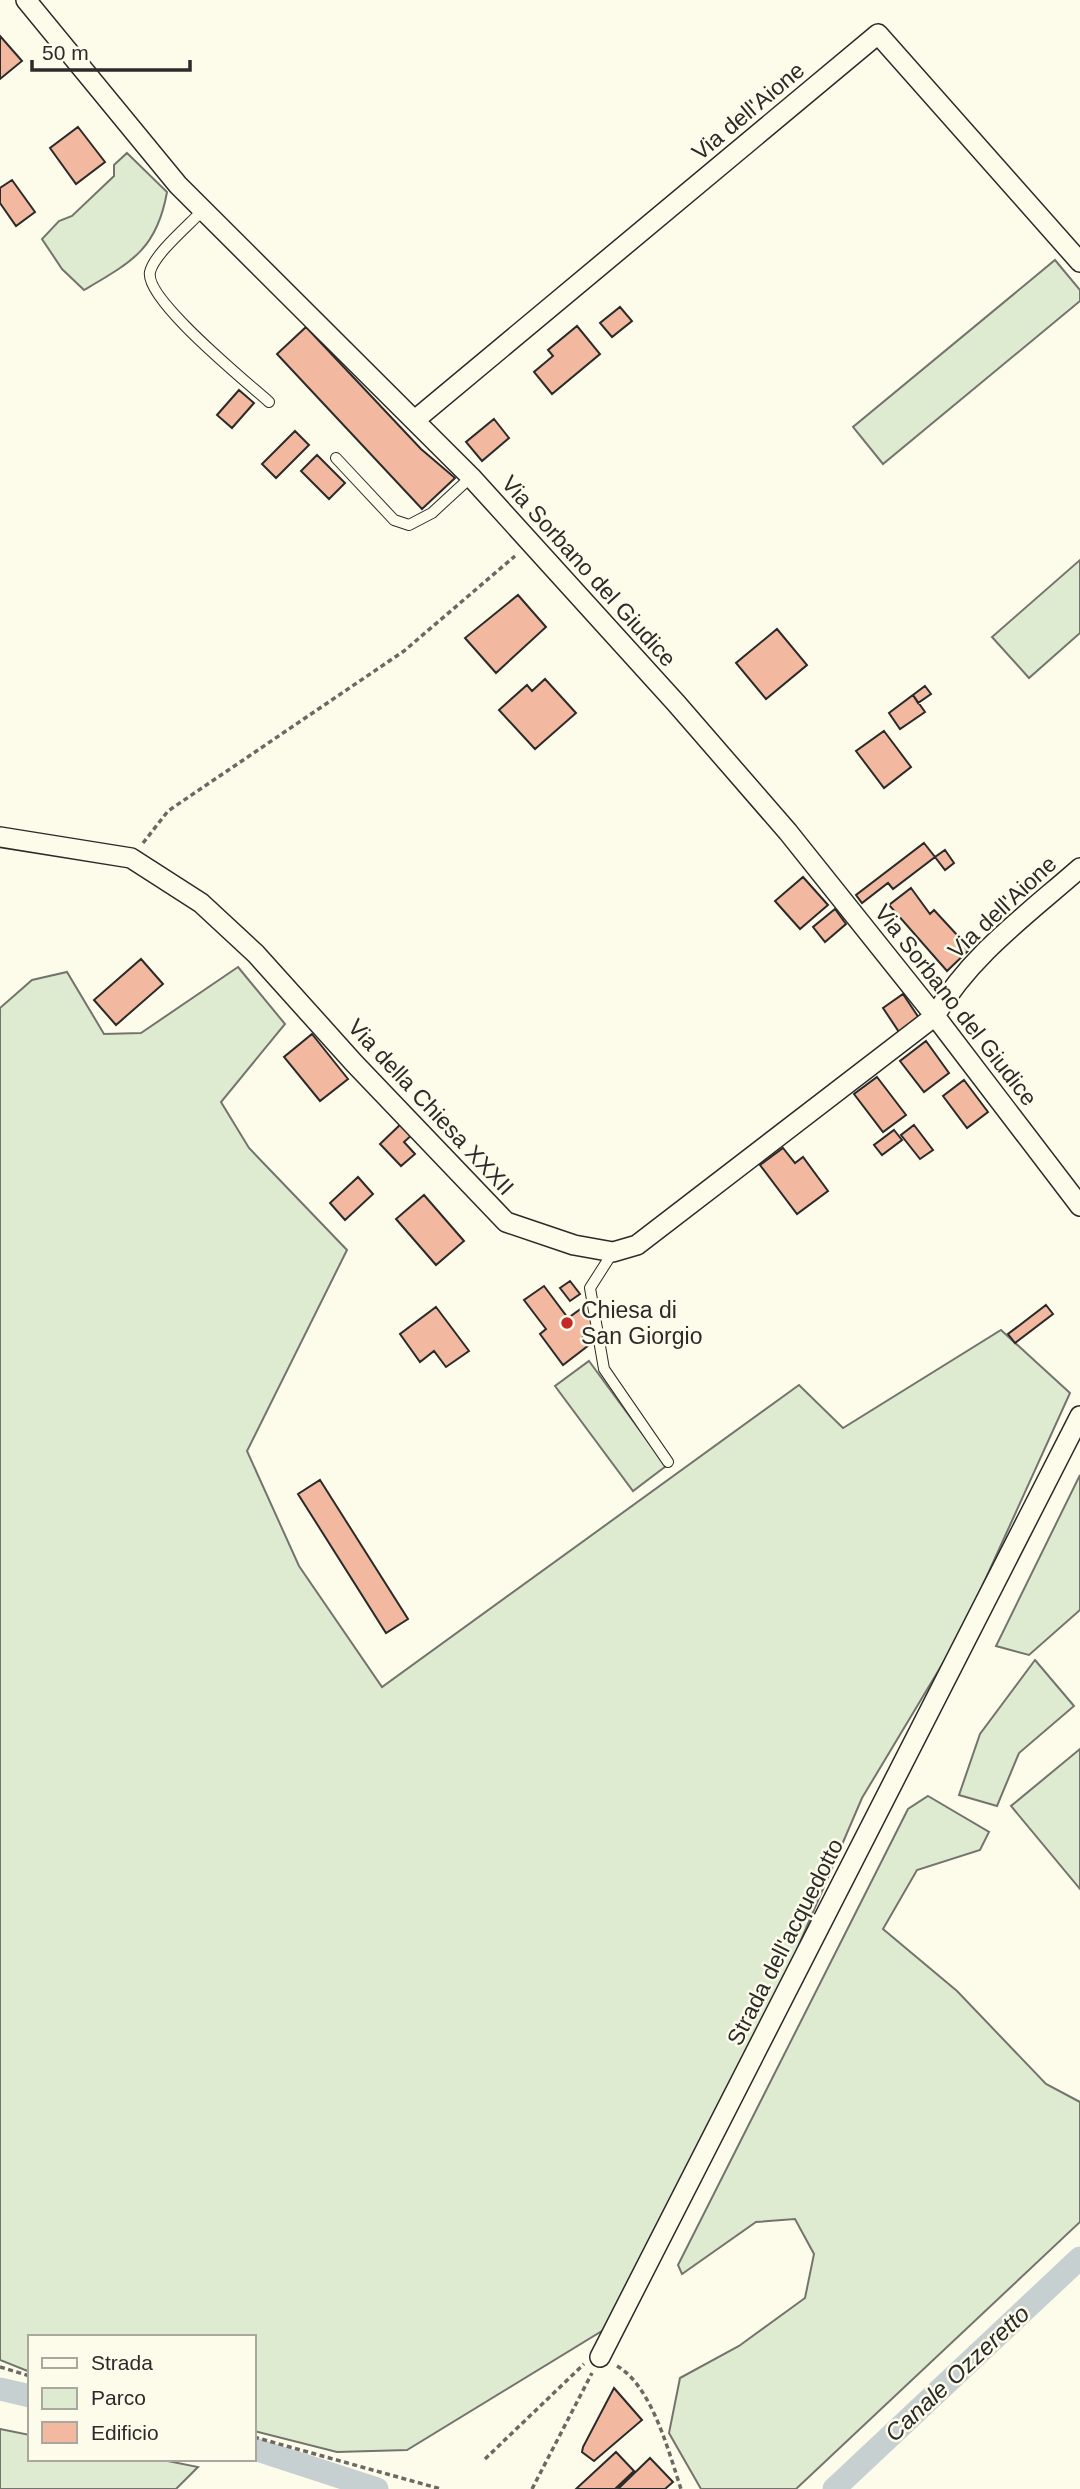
<svg xmlns="http://www.w3.org/2000/svg" width="1080" height="2489" font-family="Helvetica,sans-serif">
<style>
.green{fill:#deebd1;stroke:#74746e;stroke-width:2}
.lines{fill:none;stroke-linecap:round;stroke-linejoin:round}
.canal{stroke:#c7d0d0;stroke-width:23}
.building{fill:#f2b8a0;stroke:#2b2b2b;stroke-width:2}
.lane-casing{stroke:#2b2b2b;stroke-width:12}
.street-casing{stroke:#2b2b2b;stroke-width:22}
.path{stroke:#6a6964;stroke-width:3.5;stroke-dasharray:5 3.5;stroke-linecap:butt}
.lane{stroke:#fdfbea;stroke-width:10}
.street{stroke:#fdfbea;stroke-width:19}
.poi-dot{fill:#c62828;stroke:#fdfbea;stroke-width:2.5}
.labels{text-anchor:middle;dominant-baseline:central;stroke-width:5;stroke-linejoin:round;paint-order:stroke}
.street-label{font-size:23px;fill:#2b2b2b;stroke:#fdfbea}
.poi-label{font-size:23px;fill:#2b2b2b;stroke:#fdfbea;text-anchor:start}
.water-label{font-size:24px;font-style:italic;fill:#2b2b2b;stroke:#fdfbea}
</style>
<rect width="100%" height="100%" fill="#fdfbea"/>
<!-- green -->
<path class="green" d="M127,153l40,39c-10,57 -35,70 -83,98l-22,-21 -20,-30 17,-18 13,-5 42,-40v-11z
M1055,260l25,30v11l-197,163 -30,-37z
M1080,560v73l-51,45 -37,-41z
M238,967l47,57 -64,78 28,46 98,102 -100,201 52,115 83,121 417,-302 44,43 158,-98 69,63 -109,240 -99,165 -76,177 -176,351 -203,124 -70,2 -83,-21v-94h-224v35l-30,-12v-1352l32,-28 35,-8 37,62 37,-1z
M589,1361l77,105 -33,25 -78,-105z
M1080,1475v135l-51,45 -33,-9z
M1035,1660l39,46 -55,47 -22,53 -38,-11 21,-61z
M1080,1749v140l-69,-83z
M928,1796l61,36 -9,18 -63,20 -34,59 74,62 89,93 34,18v120l-284,267h-95l-32,-56 11,-55 59,-32 66,-48 9,-44 -19,-35 -39,3 -74,52 -4,-9 230,-456z
M0,2429l30,6v24h128l40,8 -22,22h-176z"/>
<g class="lines">
<!-- canal -->
<path class="canal" d="M0,2389l30,7
M254,2449l123,40
M834,2489l246,-231"/>
</g>
<!-- building -->
<path class="building" d="M0,36l22,25 -22,18z
M78,127l27,35 -29,22 -26,-36z
M12,180l23,32 -19,14 -16,-23v-15z
M620,307l12,14 -20,16 -12,-14z
M577,326l23,28 -48,40 -18,-22 19,-16 -5,-6z
M306,327l115,122 34,29 -33,31 -145,-155z
M239,390l15,13 -22,25 -15,-13z
M494,419l15,19 -27,23 -16,-19z
M295,431l14,14 -33,33 -14,-14z
M317,455l28,28 -16,16 -28,-28z
M518,595l28,32 -50,46 -31,-35z
M777,629l30,36 -41,34 -30,-36z
M545,679l31,34 -41,36 -36,-39 28,-25 5,6z
M925,686l6,8 -13,9 -5,-8z
M913,695l12,17 -25,17 -11,-16z
M884,731l27,36 -27,21 -28,-37z
M924,843l11,14 -42,32 -5,-6 -26,20 -6,-8z
M945,850l9,13 -9,7 -10,-13z
M803,877l25,28 -28,24 -25,-28z
M911,888l19,26 4,-4 36,39 -23,22 -58,-66z
M835,909l11,15 -21,18 -12,-15z
M141,959l22,25 -47,41 -22,-25z
M903,994l18,27 -20,14 -18,-27z
M312,1034l36,45 -28,22 -36,-44z
M926,1041l23,32 -25,19 -24,-31z
M877,1077l29,38 -23,17 -29,-38z
M964,1080l24,32 -21,16 -24,-32z
M403,1122l11,11 -10,9 11,12 -14,12 -21,-22z
M914,1125l19,25 -13,9 -19,-24z
M894,1130l8,10 -20,15 -8,-10z
M783,1148l12,15 8,-6 25,34 -31,23 -37,-49z
M358,1177l15,17 -28,26 -15,-17z
M424,1195l40,46 -28,24 -40,-46z
M570,1281l10,13 -10,7 -10,-13z
M544,1286l24,32 14,-10 14,20 -13,9 6,8 -26,20 -23,-31 6,-5 -22,-29z
M1046,1305l7,9 -38,29 -7,-9z
M436,1307l33,44 -23,16 -12,-16 -14,11 -20,-28z
M320,1480l88,139 -22,14 -88,-139z
M614,2388l28,32 -48,41 -12,-9 1,-5z
M616,2452l18,19 -19,18h-39z
M650,2458l23,24 -8,7h-47z"/>
<g class="lines">
<!-- lane casing -->
<g class="lane-casing">
<path id="lane" d="M203,210c-13,14 -49,44 -53,62 -6,27 97,110 119,130
M336,458l58,62 15,5 23,-12 39,-36
M613,1252l-23,36 14,81 64,93"/>
</g>
<!-- street casing -->
<g class="street-casing">
<path id="street" d="M26,0l152,185 293,292 205,226 112,129 147,184 145,190
M415,420l463,-386 202,228
M0,837l131,21 70,45 55,51 98,109 152,159 68,23 39,7 24,-7 298,-229c34,-60 94,-103 145,-148
M600,2357l480,-941"/>
</g>
<!-- path -->
<path class="path" d="M143,843l25,-32 236,-160 111,-95
M617,2366c35,20 52,87 64,123
M0,2367l30,9
M254,2437l187,52
M485,2459l99,-95
M532,2489l60,-116"/>
<!-- lane -->
<use href="#lane" class="lane"/>
<!-- street -->
<use href="#street" class="street"/>
</g>
<!-- markers -->
<circle class="poi-dot" cx="567" cy="1323" r="7"/>
<g class="labels">
<!-- street labels -->
<g class="street-label">
<text transform="translate(748 111) rotate(-40)">Via dell'Aione</text>
<text transform="translate(589 571) rotate(48)">Via Sorbano del Giudice</text>
<text transform="translate(1002 907) rotate(-43)">Via dell'Aione</text>
<text transform="translate(956 1005) rotate(52)">Via Sorbano del Giudice</text>
<text transform="translate(431 1107) rotate(47)">Via della Chiesa XXXII</text>
<text transform="translate(785 1942) rotate(-63)">Strada dell'acquedotto</text>
</g>
<!-- poi labels -->
<g class="poi-label">
<text x="581" y="1310">Chiesa di<tspan x="581" dy="26">San Giorgio</tspan></text>
</g>
<!-- water labels -->
<g class="water-label">
<text transform="translate(957 2373) rotate(-43)">Canale Ozzeretto</text>
</g>
</g>
<!-- legend -->
<rect x="28" y="2335" width="228" height="126" fill="#fdfbea" stroke="#a9a89e" stroke-width="2"/>
<rect x="42" y="2358" width="35" height="10" fill="#fdfbea" stroke="#a9a89e" stroke-width="2"/>
<text x="91" y="2370" font-size="21" fill="#2b2b2b">Strada</text>
<rect x="42" y="2388" width="35" height="21" fill="#deebd1" stroke="#a9a89e" stroke-width="2"/>
<text x="91" y="2405" font-size="21" fill="#2b2b2b">Parco</text>
<rect x="42" y="2422" width="35" height="21" fill="#f2b8a0" stroke="#a9a89e" stroke-width="2"/>
<text x="91" y="2440" font-size="21" fill="#2b2b2b">Edificio</text>
<!-- scale -->
<path d="M32 60v10h158v-10" fill="none" stroke="#2b2b2b" stroke-width="3.5"/>
<text x="42" y="60" font-size="21" fill="#2b2b2b" stroke="#fdfbea" stroke-width="5" paint-order="stroke">50 m</text>
</svg>
